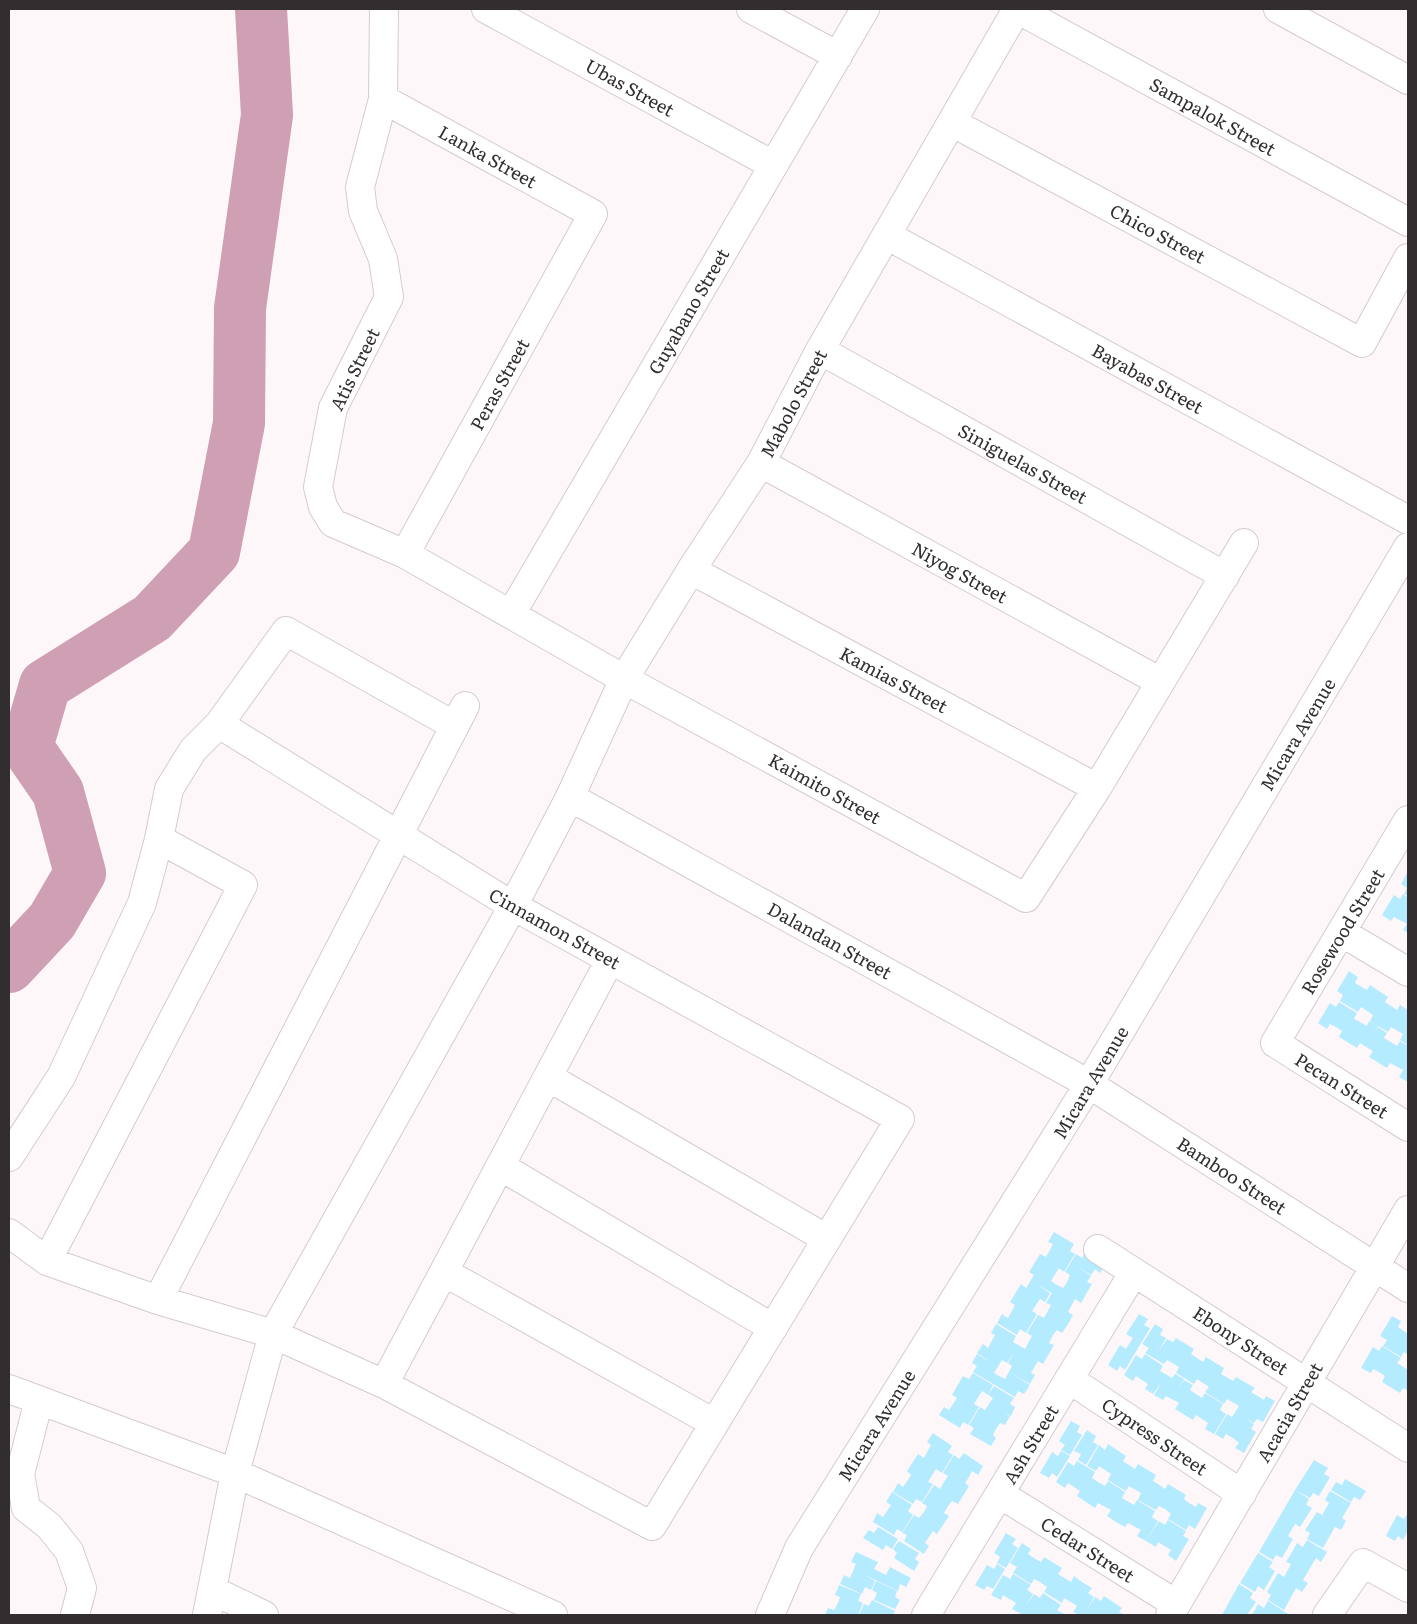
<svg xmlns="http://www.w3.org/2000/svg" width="1417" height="1624" font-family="Literata,serif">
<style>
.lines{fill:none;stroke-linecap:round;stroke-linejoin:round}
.river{stroke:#cf9fb3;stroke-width:52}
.building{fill:#b5ebff;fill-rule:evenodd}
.minor-casing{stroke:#d5cacf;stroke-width:30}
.minor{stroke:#fff;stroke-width:28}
.labels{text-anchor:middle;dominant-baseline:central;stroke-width:4;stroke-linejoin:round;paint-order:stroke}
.street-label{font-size:18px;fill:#322e30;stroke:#fff}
</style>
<rect width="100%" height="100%" fill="#fef7fa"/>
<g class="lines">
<!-- river -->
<path class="river" d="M9,967l43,-46 28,-48 -22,-81 -31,-45 18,-62 107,-67 62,-66 25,-129 1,-115 27,-193 -6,-106"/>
</g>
<!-- building -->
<path class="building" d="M1408,871v25l-4,-2 3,-6 -6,-4z
M1403,894l5,3v36l-5,-3 4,-6 -13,-7 -3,4 -9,-6 12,-20 6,4z
M1349,971l9,6 -3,6 5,3 7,4 3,-5 18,12 -3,5 12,8 3,-5 8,5v35l-8,-5 3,-6 -12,-7 -3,5 -10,-6 -5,9 5,-8 9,6 -3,5 13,8 3,-5 8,5v36l-9,-5 4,-7 -13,-7 -3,5 -18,-11 4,-6 -7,-4 -6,-4 -3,5 -18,-11 3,-6 -6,-4 -6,-3 -3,5 -9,-6 12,-20 6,4 3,-5 18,11 -3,6 6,3 7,4 2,-5 7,4 -6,-4 3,-6 -12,-8 -3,5 -18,-11 3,-6 -6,-4z
M1054,1232l20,12 -4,7 5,3 -11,18 -5,-4 -8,13 6,4 6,3 4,-6 3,-7 -5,-3 11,-18 6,4 3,-7 21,12 -6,10 -5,-4 -4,6 -15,-9 15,10 -4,6 5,2 -11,19 -6,-4 -7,13 5,3 -5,9 -6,9 -5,-3 -4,5 -4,8 5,2 -11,19 -5,-3 -7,12 4,2 -5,9 -18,-10 18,11 -6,9 -6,-3 -3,6 -42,-25 4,-6 -5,-3 5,-9 15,9 -15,-10 6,-9 5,4 7,-13 -4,-2 5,-9 20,12 -3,6 12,7 7,-13 -5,-3 6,-10 5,-8 6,3 7,-13 -5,-2 6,-10 -16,-9 14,9 -5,9 -5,-3 -8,12 5,3 -11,19 -6,-4 -3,6 -20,-12 5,-9 6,4 7,-13 -5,-3 11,-18 5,4 8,-13 -5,-3 11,-18 6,3 7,-13 -5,-2zM1014,1353l-6,10 4,3 -7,13 -11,-6 8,-13 5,3z
M1139,1314l9,5 -4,6 6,3 -25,42 -5,-4 -3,5 -9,-6 12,-20 6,4 3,-5 4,-6 -7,-4z
M1392,1316l9,5 -3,6 10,7v21l-4,-3 -3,5 -18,-11 4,-6 -7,-4z
M1155,1324l8,5 -3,6 6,3 -8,14 9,-13 6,3 3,-4 18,11 -3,5 12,8 3,-5 18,11 -3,6 12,7 3,-4 19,11 -4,4 13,8 2,-4 9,5 -12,21 -6,-3 -3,4 -9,-5 9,6 -3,5 5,3 -12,21 -9,-5 4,-5 -6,-5 -7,-4 -3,5 -8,-5 12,-20 5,3 7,-11 -12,-7 -3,5 -19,-12 4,-5 -12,-8 -3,5 -18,-11 3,-6 -12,-7 -3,4 -19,-11 4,-5 -7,-4z
M1382,1346l19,12 -4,5 11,7v21l-5,-3 -3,5 -18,-11 3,-6 -6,-4 -6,-3 -2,4 -10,-5 12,-21 6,4z
M1145,1354l18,12 -3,5 12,7 3,-4 9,5 -8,13 8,-12 9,5 -3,5 12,8 3,-5 18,11 -3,6 6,4 -12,20 -9,-5 3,-6 -12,-8 -3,5 -18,-11 4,-6 -13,-7 -3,4 -9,-5 8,-13 -9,12 -8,-5 3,-5 -12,-8 -3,5 -9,-6 12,-20 6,4z
M973,1373l20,12 -5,10 -6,-4 -8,13 5,3 -11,18 -5,-3 -3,6 -21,-13 5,-8 5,3 8,-12 -5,-3 11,-19 6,3z
M994,1386l20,12 -4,6 5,3 -4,9 -10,-5 9,5 -5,9 -5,-2 -4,6 -3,6 3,3 -5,8 -21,-12 4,-6 -5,-3 11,-18 5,3 8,-12 -5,-3z
M1071,1421l9,5 -3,6 5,3 -12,20 -9,-5 4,-5 -6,-4z
M1087,1430l9,6 -3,6 5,3 -12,20 -8,-5 3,-6 -7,-3z
M933,1433l19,13 -4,6 5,3 -11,18 -6,-4 -8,13 5,2 -11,18 -6,-3 -3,5 -20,-12 5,-9 5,4 5,-7 3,-5 -4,-4 11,-17 6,4 7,-13 -4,-3z
M1108,1444l18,12 -3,5 12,8 3,-5 18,11 -3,6 5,3 7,5 3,-5 18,11 -2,4 5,4 7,4 2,-4 9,5 -12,21 -6,-4 -3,5 -18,-11 3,-5 -6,-5 -6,-3 -3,4 -18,-10 3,-7 -12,-7 -3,5 -7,-4 -11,-7 3,-6 -12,-8 -3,5 -9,-5 12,-21 6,5z
M1061,1451l9,5 -13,21 -5,-4 -3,5 -9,-5 12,-21 6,4z
M964,1453l19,13 -5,9 -6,-4 -3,6 -4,6 4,3 -11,18 -6,-3 -4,5 -4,7 5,3 -12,18 -4,-3 -8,12 4,3 -5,8 -20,-13 3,-6 -5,-2 12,-18 5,3 5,-6 3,-6 -5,-3 12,-18 6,4 4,-7 4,-6 -5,-3 11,-18 5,4z
M1314,1460l14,8 -4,6 6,3 -11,19 -6,-3 -3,5 -15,-8z
M1077,1461l18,11 -3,6 6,4 7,4 3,-5 17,11 -3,6 12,7 3,-5 18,11 -3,6 6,4 -12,20 -9,-5 4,-6 -13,-7 -3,4 -9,-5 -9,-6 4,-6 -13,-7 -3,5 -18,-12 3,-5 -12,-8 -3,5 -9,-6 12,-20 6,4z
M1345,1479l21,12 -6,9 -6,-3 -3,5 -20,-12 5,-8 6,3z
M1295,1490l14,9 -3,6 6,3 -12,19 -5,-3 -7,12 5,3 -11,19 -6,-3 -3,5 -14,-8z
M1330,1491l21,12 -9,15 4,3 -5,9 -6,-3 -12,21 -16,-9 3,-6 -5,-3 12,-18 5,3 7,-12 -4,-3z
M892,1492l20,13 -4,6 5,4 -11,17 -5,-3 -3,6 -21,-13 4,-9 6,4 8,-12 -5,-3z
M1407,1514l1,17 -5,9 -5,-4 -3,5 -9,-5 11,-21 7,4z
M1168,1520l18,11 -3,5 6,3 -13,22 -8,-6 3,-5 -13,-8 -2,5 -10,-6 13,-20 6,4z
M878,1527l20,12 -6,10 -6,-4 -3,5 -20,-12 6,-8 5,3z
M1006,1533l10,6 -4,5 6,4 -12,20 -9,-5 3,-6 -6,-4z
M1307,1540l20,12 -6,10 -5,-4 -13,22 5,3 -6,9 -6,-4 -12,22 -16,-10 3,-5 -4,-3 11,-19 6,4 7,-13 -5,-2 6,-10 15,9 -15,-9 5,-9 6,4z
M899,1541l20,12 -4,6 4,3 -5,9 -20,-13 3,-5 -4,-4z
M1022,1543l9,6 -3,5 6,4 7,4 3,-5 18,11 -4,6 13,8 3,-6 8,6 -8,13 8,-13 10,6 -4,5 6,4 -8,14 9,-14 6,4 3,-5 18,12 -3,4 6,3h-46l-6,-3 4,-6 -13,-8 -2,5 -18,-11 3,-5 -7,-5 -6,-3 -3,5 -18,-11 4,-6 -7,-4z
M856,1552l22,10 -4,7 12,6 4,-8 21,11 -5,9 -6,-3 -2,7 -33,-16 10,6 -4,9 -6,-3 -3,7 -22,-10 4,-9 6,3 6,-14 -5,-2z
M1258,1553l15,9 -4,5 6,4 -11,19 -6,-4 -3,6 -15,-9z
M997,1564l8,5 -12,20 -6,-3 -3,4 -9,-5 12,-20 7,4z
M1013,1574l18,11 -4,5 6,4 -8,13 9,-13 6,4 3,-5 18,12 -4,5 9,5h-43l-11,-6 4,-6 -13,-8 -2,5 -10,-5 12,-20 7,4z
M876,1581l21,10 -2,6 5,3 -5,9 -21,-9 3,-7 -5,-3z
M1239,1584l14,9 -3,5 6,4 -9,13h-25z
M839,1585l22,9 -3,7 5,2 -5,12h-33l3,-7 6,2 4,-7 2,-6 -5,-2z
M872,1600l23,11 -2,4h-34l5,-11 5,2z
M1268,1601l20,13 -1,1h-35l6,-11 6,4z"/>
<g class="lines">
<!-- minor casing -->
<g class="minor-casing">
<path id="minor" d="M384,9l-1,90 -23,88 3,24 20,48 6,38 -56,111 -15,79 5,20 10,16 72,31 219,125 402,219 71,-110 147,-245
M486,9l287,156
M751,9l87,47
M1017,9l391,213
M1278,9l130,71
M383,99l210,115 -188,340
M953,123l409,220 46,-85
M888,236l520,284
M820,350l405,226
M761,463l398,218
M691,570l406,218
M511,614l354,-605
M570,797l519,287 319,204
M1408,820l-133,223 133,84
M1341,932l67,40
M548,1077l279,162
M9,1157l52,-80 81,-174 17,-64 10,-50 24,-39 26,-26 67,-93 169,95
M500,1166l273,162
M9,1233l38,28 111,39 115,34 111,50 268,142 248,-407 -387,-213 -294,-182
M1098,1249l310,199
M47,1261l196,-376 -84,-46
M444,1272l270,151
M158,1300l307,-594
M1069,1379l173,115
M384,1384l226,-424
M9,1389l226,84 318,142
M39,1400l-19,74 6,34 23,18 20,25 13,37 -7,27
M1000,1494l176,110
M212,1590l52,25
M207,1615l28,-142 38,-139 240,-428 57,-109 54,-118 67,-109 70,-107 59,-113 197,-341
M770,1615l29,-67 290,-464 319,-537
M926,1615l208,-343
M1170,1615l238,-405
M1327,1615l36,-52 45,25"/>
</g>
<!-- minor -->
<use href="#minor" class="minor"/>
</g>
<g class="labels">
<!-- street labels -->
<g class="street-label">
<text transform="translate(630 87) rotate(29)">Ubas Street</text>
<text transform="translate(1213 116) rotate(29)">Sampalok Street</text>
<text transform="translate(488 156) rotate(29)">Lanka Street</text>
<text transform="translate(1158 233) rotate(28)">Chico Street</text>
<text transform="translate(688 311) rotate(-60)">Guyabano Street</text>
<text transform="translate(354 369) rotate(-64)">Atis Street</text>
<text transform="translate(1148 378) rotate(29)">Bayabas Street</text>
<text transform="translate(499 384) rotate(-61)">Peras Street</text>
<text transform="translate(793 403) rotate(-62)">Mabolo Street</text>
<text transform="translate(1023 463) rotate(29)">Siniguelas Street</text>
<text transform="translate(960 572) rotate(29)">Niyog Street</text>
<text transform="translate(894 679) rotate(28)">Kamias Street</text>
<text transform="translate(1297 734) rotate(-59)">Micara Avenue</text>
<text transform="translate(825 788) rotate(29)">Kaimito Street</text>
<text transform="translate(555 928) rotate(29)">Cinnamon Street</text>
<text transform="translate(1342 931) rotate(-59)">Rosewood Street</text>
<text transform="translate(830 940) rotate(29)">Dalandan Street</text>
<text transform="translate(1090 1082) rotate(-59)">Micara Avenue</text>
<text transform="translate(1342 1085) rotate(32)">Pecan Street</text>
<text transform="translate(1232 1175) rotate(33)">Bamboo Street</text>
<text transform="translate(1241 1340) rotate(33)">Ebony Street</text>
<text transform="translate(1289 1412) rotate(-60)">Acacia Street</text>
<text transform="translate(876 1425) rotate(-58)">Micara Avenue</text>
<text transform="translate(1155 1436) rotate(34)">Cypress Street</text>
<text transform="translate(1030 1444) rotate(-59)">Ash Street</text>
<text transform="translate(1088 1549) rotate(32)">Cedar Street</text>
</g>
</g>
<!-- border -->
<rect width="1417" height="1624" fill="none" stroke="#322e30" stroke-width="20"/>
</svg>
